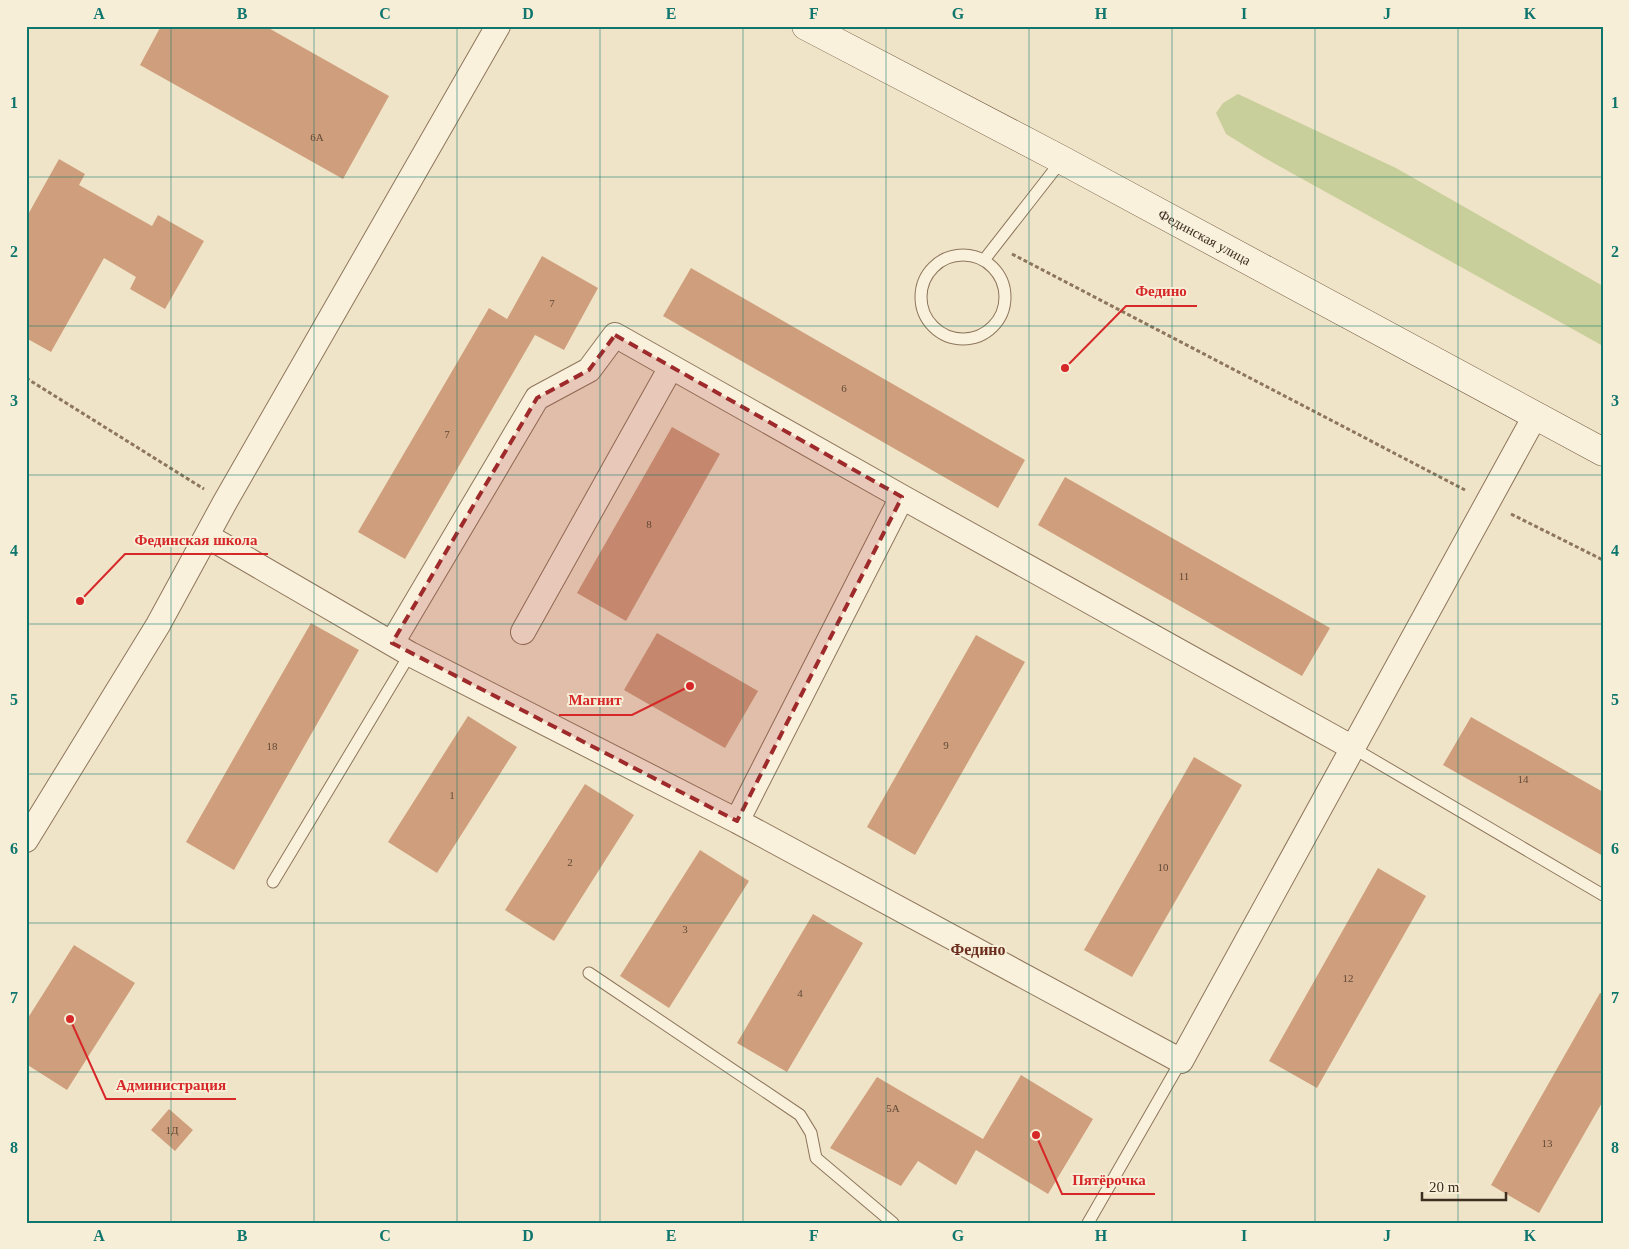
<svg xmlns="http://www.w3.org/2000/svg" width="1629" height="1249" font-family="'Times New Roman',serif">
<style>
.green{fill:#c9cf9b}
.building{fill:#cf9f7d}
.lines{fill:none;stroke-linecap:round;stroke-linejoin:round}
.lane-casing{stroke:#8d765c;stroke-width:13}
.street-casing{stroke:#8d765c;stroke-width:26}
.secondary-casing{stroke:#6f573f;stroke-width:29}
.path{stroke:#8d765c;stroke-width:3;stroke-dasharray:4 2.5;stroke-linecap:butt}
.lane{stroke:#faf1dc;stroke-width:11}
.street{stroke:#faf1dc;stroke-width:24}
.secondary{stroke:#faf1dc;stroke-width:28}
.marked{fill:#9e2a2b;fill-opacity:0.2;stroke:#9e2a2b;stroke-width:4;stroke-dasharray:10 6;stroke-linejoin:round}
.grid{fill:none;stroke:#0f766e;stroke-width:1;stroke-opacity:0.55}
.labels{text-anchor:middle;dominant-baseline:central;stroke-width:4;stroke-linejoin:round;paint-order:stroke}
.number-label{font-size:11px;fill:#624a37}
.street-label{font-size:14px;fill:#3d2e20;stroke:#f7eed8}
.quarter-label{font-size:16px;font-weight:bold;fill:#6b2e1e;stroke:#f7eed8}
.leader{fill:none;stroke:#d62828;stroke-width:2}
.callout-dot{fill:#d62828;stroke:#f7eed8;stroke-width:2}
.callout-label{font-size:15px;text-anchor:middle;font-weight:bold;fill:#d62828;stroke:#f7eed8;stroke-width:4;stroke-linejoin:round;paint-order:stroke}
.neatline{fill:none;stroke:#0f766e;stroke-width:2}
.grid-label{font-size:16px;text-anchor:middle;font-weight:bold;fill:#0f766e}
</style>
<rect width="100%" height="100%" fill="#f0e4c8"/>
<!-- green -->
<path class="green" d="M1238,94l158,74 207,118v60l-340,-189 -37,-23 -10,-21 7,-10z"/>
<!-- building -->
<path class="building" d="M161,26h104l124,70 -46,83 -203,-114z
M59,159l26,15 -6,11 73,41 6,-11 46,26 -39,68 -35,-20 6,-12 -32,-19 -53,94 -25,-14v-120z
M542,256l56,32 -34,62 -29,-15 -130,224 -47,-27 131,-224 18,11z
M691,268l334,192 -27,48 -335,-192z
M672,427l48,27 -94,167 -49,-28z
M1065,477l265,151 -28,48 -264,-151z
M311,623l48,27 -125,220 -48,-28z
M657,633l101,58 -33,57 -101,-58z
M976,635l49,27 -110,193 -48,-28z
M468,716l49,31 -80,126 -49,-31z
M1471,717l132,75v64l-160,-91z
M1194,757l48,28 -110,192 -48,-27z
M585,784l49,31 -80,126 -49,-31z
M700,850l49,31 -80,127 -49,-32z
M1378,868l48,28 -109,192 -48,-27z
M813,914l50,29 -76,129 -50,-29z
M74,945l61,38 -68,107 -41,-26v-43z
M1600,993l3,1v107l-64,112 -48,-28z
M1021,1075l72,44 -45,75 -72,-44 -20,35 -38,-24 -17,25 -71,-38 47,-71 106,62z
M169,1109l24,21 -18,21 -24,-21z"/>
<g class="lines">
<!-- lane casing -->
<g class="lane-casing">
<path id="lane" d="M921 297a42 42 0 1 1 84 0a42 42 0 1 1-84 0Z
M984,260l78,-100
M1353,748l250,147
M273,882l137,-228
M589,973l211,142 11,18 5,25 77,65
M1088,1223l93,-162"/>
</g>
<!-- street casing -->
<g class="street-casing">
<path id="street" d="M207,536l203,118 327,167 444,240 354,-645
M523,632l148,-265
M392,643l145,-245 52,-28 26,-35 287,162
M737,821l165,-324 451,251
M26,840l132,-215 67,-123 273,-476"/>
</g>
<!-- secondary casing -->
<g class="secondary-casing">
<g id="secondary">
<path id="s1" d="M806,26l256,134 541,292"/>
</g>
</g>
<!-- path -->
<path class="path" d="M1012,254l453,236
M26,378l178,111
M1511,514l92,46"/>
<!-- lane -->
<use href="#lane" class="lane"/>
<!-- street -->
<use href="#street" class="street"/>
<!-- secondary -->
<use href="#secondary" class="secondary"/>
</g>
<!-- marked area -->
<path class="marked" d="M615,335l287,162 -165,324 -345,-178 145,-245 52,-28z"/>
<!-- grid -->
<path class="grid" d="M171,26v1197M314,26v1197M457,26v1197M600,26v1197M743,26v1197M886,26v1197M1029,26v1197M1172,26v1197M1315,26v1197M1458,26v1197M26,177h1577M26,326h1577M26,475h1577M26,624h1577M26,774h1577M26,923h1577M26,1072h1577"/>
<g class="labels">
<!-- number labels -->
<g class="number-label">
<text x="317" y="137">6А</text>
<text x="552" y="303">7</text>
<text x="844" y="388">6</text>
<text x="447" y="434">7</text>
<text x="649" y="524">8</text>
<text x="1184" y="576">11</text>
<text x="946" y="745">9</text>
<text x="272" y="746">18</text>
<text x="1523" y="779">14</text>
<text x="452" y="795">1</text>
<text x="570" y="862">2</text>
<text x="1163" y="867">10</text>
<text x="685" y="929">3</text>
<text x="1348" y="978">12</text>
<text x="800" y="993">4</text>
<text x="893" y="1108">5А</text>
<text x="172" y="1130">1Д</text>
<text x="1547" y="1143">13</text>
</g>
<!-- street labels -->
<g class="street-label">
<text stroke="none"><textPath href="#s1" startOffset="451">Фединская улица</textPath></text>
</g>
<!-- quarter labels -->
<g class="quarter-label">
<text x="978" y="949">Федино</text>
</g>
</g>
<!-- callouts -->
<path class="leader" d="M1065 368L1126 306H1197M80 601L125 554H268M690 686L632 715H559M70 1019L106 1099H236M1036 1135L1062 1194H1155"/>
<g class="callout-dot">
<circle cx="1065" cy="368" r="5"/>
<circle cx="80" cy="601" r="5"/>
<circle cx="690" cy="686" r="5"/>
<circle cx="70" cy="1019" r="5"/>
<circle cx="1036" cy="1135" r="5"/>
</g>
<g class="callout-label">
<text x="1161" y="296">Федино</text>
<text x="196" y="545">Фединская школа</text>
<text x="595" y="705">Магнит</text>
<text x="171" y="1090">Администрация</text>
<text x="1109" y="1185">Пятёрочка</text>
</g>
<!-- border -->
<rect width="1629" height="1249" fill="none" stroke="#f7eed8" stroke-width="55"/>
<!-- scale -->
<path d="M1422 1192v8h84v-8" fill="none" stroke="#3d2e20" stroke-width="2.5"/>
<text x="1429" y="1192" font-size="15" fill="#3d2e20" stroke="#f7eed8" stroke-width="4" paint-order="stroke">20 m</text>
<rect x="28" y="28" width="1574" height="1194" class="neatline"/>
<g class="grid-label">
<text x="99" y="19">A</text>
<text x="242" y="19">B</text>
<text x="385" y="19">C</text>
<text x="528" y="19">D</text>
<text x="671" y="19">E</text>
<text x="814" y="19">F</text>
<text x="958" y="19">G</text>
<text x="1101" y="19">H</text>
<text x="1244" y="19">I</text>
<text x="1387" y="19">J</text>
<text x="1530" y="19">K</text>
<text x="14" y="108">1</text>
<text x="1615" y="108">1</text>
<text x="14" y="257">2</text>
<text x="1615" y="257">2</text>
<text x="14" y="406">3</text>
<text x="1615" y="406">3</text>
<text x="14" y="556">4</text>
<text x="1615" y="556">4</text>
<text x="14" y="705">5</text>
<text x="1615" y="705">5</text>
<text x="14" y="854">6</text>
<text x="1615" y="854">6</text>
<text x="14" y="1003">7</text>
<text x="1615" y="1003">7</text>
<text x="14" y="1153">8</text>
<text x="1615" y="1153">8</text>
<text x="99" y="1241">A</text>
<text x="242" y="1241">B</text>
<text x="385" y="1241">C</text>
<text x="528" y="1241">D</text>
<text x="671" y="1241">E</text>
<text x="814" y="1241">F</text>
<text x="958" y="1241">G</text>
<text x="1101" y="1241">H</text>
<text x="1244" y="1241">I</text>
<text x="1387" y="1241">J</text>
<text x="1530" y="1241">K</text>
</g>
</svg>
